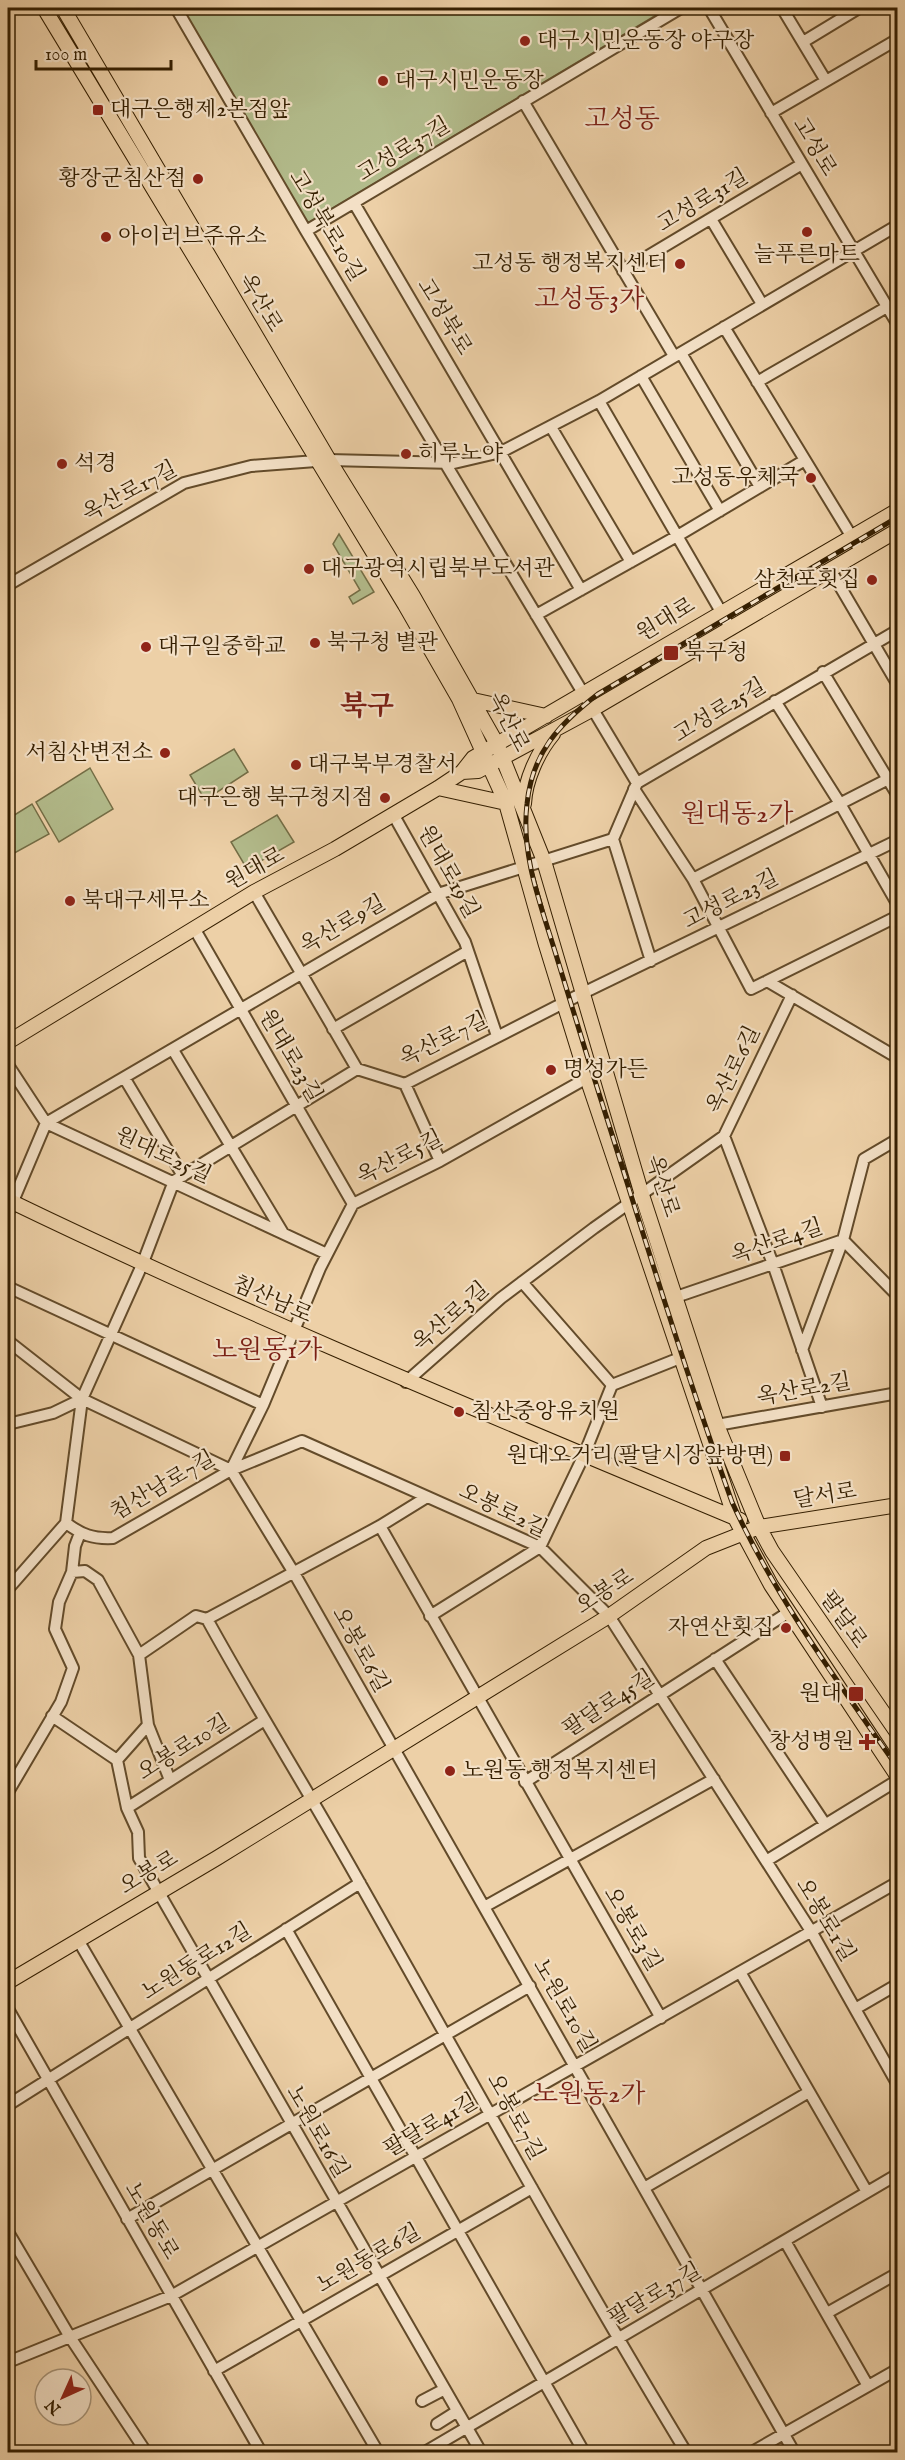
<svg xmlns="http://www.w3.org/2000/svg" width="905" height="2460" font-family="'IM FELL English','Noto Serif KR',serif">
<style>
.green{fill:#b3bc8c;stroke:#746e46;stroke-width:1.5}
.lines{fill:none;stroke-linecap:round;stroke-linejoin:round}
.minor-casing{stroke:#634b2a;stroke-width:14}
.major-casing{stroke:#351f01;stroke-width:16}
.minor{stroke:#f3e0c6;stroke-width:10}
.major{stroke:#edd0a7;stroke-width:14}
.rail-casing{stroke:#351f01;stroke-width:5}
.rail{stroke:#f3e0c6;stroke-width:3;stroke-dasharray:9;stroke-linecap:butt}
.poi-dot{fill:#8f2418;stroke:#f3e0c6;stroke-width:2}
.labels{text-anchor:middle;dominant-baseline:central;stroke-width:4.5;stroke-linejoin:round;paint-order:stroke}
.poi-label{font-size:22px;fill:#351f01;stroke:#f3e0c6;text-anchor:start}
.street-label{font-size:22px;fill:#351f01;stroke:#f3e0c6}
.quarter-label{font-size:26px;fill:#7a1f14;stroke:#f3e0c6}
.district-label{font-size:28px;font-weight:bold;fill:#7a1f14;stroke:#f3e0c6}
</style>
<rect width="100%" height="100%" fill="#edd0a7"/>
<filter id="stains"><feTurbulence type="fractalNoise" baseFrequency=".00333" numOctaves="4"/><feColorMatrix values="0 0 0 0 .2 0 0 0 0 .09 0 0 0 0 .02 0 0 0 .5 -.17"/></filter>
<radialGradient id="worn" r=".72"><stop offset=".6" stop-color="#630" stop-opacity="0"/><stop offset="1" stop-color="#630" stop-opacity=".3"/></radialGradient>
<!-- green -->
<path class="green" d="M178,8h490l-360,215 -44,-69z
M339,534l35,58 -21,12 -4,-7 11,-7 -27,-46z
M234,749l14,23 -43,28 -15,-25z
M90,768l23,41 -54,33 -23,-40z
M32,804l17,30 -40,22 -1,-37z
M277,815l17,27 -47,27 -16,-27z"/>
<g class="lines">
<!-- minor casing -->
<g class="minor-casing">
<path id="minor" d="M176,8l130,223 331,552 -24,56 38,122
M709,8l189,317
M803,42l56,-34
M826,81l72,-42
M523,101l151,255
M771,113l55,-32 -44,-73
M354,203l227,387
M711,219l51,85
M306,231l375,-223
M623,271l179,-107
M724,327l137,225
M681,353l79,134
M641,376l79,135
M757,382l130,-75
M599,401l132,228
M551,427l80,135
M831,571l67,114
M8,585l176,-102 67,-17 78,-6 125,3 47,-11 98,-51 299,-176
M536,615l143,-80 126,-75
M823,672l75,124
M775,701l64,101 59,103
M637,783l261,-153
M634,789l59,90 58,110 147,-73
M393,814l72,128 32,94
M693,879l205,-105
M254,892l103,177
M194,928l159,276
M767,981l131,77
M333,1029l135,-78
M173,1050l110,183
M8,1065l38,58 281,131
M125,1079l58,97
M405,1084l35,77
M724,1136l49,128 49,143
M8,1213l38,-90 392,-229 175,-55
M843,1240l55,56
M522,1282l90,103
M8,1287l255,118
M676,1297l167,-57
M8,1341l74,58 149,71
M802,1350l41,-110 21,-81 34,-20
M406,1382l95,-84 93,-70 130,-92 68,-141
M612,1385l68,-27
M8,1424l45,-11 29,-14 60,-134 32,-84 183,-112 48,15 176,-90 317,-154
M717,1425l181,-32
M231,1470l63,103 500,879
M231,1470l32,-65 57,-137 33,-64 87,-43 147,-83
M66,1523c16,12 27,16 47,15l118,-68 71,-29 238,106 69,69 202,315 87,154
M380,1526l281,492
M72,1572l13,-1 13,9 41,75 9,70 22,55
M8,1589l58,-66 16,-124
M430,1616l110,-69 44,-92 28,-70
M207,1619c50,91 105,178 155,268 107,189 212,380 324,565
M139,1655l57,-39 11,3 173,-93 47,-29
M715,1659l110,165
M52,1716l65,44 10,48 11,24 1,26 342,594
M117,1760l31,-35
M525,1782l264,-170
M8,1792l53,-90 12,-34 -18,-39 4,-27 13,-30 3,-26 5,-13
M127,1808l136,-87
M766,1861l132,-81
M484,1907l230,-128
M286,1929l298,523
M78,1940l300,512
M740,1972l127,220
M8,2009l253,443
M855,2009l43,-25
M8,2105l352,-222
M644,2188l165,-96
M127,2219l403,-233
M8,2232l62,105 76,115
M785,2241l83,145
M827,2313l71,-40
M8,2362l163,-66 727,-414
M214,2371l318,-183
M422,2401l21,-11
M437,2424l19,-12
M425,2452l473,-278
M752,2452l146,-83"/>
</g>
<!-- major casing -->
<g class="major-casing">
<path id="major" d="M44,8l361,597 54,94 47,104 40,142 41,133 148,440 36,67 127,192
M63,8l266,452 84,136 84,148 47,117 98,334 75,230 42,102 13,24 126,183
M473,700l73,16
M462,772l16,-1 115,-62 305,-179
M438,788l68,15
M524,804c1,-24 14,-52 29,-70
M8,1042l246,-150 81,-43 103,-61 24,-16 11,-14 425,-248
M8,1200c240,116 486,217 732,320
M8,1982l209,-124 392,-242 97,-68 53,-21 139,-22"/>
</g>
<!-- minor -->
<use href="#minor" class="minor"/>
<!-- major -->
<use href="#major" class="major"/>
<!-- rail casing -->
<g class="rail-casing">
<path id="rail" d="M898,517l-300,177c-39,30 -66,59 -71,110 -6,48 12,96 26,141 12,39 24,78 36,117 47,147 91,295 143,440 43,95 106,180 166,266"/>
</g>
<!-- rail -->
<use href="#rail" class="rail"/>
</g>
<!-- markers -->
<g class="poi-dot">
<circle cx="525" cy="41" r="6"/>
<circle cx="383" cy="81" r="6"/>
<rect x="92" y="104" width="12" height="12" rx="3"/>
<circle cx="198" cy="179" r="6"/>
<circle cx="807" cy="232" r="6"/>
<circle cx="106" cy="237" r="6"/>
<circle cx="680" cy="264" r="6"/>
<circle cx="406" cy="454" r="6"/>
<circle cx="62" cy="464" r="6"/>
<circle cx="811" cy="478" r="6"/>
<circle cx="309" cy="569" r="6"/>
<circle cx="872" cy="580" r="6"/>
<circle cx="315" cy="643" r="6"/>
<circle cx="146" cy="647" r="6"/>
<rect x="663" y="645" width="16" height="16" rx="3"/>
<circle cx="165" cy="753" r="6"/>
<circle cx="296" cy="765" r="6"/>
<circle cx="385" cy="798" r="6"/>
<circle cx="70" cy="901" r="6"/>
<circle cx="551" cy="1070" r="6"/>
<circle cx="459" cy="1412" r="6"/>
<rect x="779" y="1450" width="12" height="12" rx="3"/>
<circle cx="786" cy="1628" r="6"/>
<rect x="848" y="1686" width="16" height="16" rx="3"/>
<path d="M864 1733h6v6h6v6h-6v6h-6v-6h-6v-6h6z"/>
<circle cx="450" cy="1771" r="6"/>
</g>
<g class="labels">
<!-- poi labels -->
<g class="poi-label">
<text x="537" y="41">대구시민운동장 야구장</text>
<text x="395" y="81">대구시민운동장</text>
<text x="110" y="110">대구은행제2본점앞</text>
<text x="186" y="179" text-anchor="end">황장군침산점</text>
<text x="118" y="237">아이러브주유소</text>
<text x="807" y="255" text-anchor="middle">늘푸른마트</text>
<text x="668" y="264" text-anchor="end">고성동 행정복지센터</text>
<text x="418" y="454">히루노야</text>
<text x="74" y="464">석경</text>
<text x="799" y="478" text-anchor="end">고성동우체국</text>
<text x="321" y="569">대구광역시립북부도서관</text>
<text x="860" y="580" text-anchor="end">삼천포횟집</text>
<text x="327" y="643">북구청 별관</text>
<text x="158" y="647">대구일중학교</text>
<text x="684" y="653">북구청</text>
<text x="153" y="753" text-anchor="end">서침산변전소</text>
<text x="308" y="765">대구북부경찰서</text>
<text x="373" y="798" text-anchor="end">대구은행 북구청지점</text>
<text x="82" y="901">북대구세무소</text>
<text x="563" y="1070">명성가든</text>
<text x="471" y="1412">침산중앙유치원</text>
<text x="773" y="1456" text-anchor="end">원대오거리(팔달시장앞방면)</text>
<text x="774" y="1628" text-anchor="end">자연산횟집</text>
<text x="842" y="1694" text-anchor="end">원대</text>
<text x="854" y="1742" text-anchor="end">창성병원</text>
<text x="462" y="1771">노원동 행정복지센터</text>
</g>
<!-- street labels -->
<g class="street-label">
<text transform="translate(814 147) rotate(59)">고성로</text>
<text transform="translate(404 150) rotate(-31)">고성로37길</text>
<text transform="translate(703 201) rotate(-31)">고성로31길</text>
<text transform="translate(326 226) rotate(59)">고성북로10길</text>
<text transform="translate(260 303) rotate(59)">옥산로</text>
<text transform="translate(444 317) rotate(59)">고성북로</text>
<text transform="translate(130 492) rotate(-28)">옥산로17길</text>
<text transform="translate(666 620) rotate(-31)">원대로</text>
<text transform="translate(720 711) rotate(-31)">고성로25길</text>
<text transform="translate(508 722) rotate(63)">옥산로</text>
<text transform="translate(255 869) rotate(-29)">원대로</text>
<text transform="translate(448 872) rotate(61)">원대로19길</text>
<text transform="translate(731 900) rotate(-27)">고성로23길</text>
<text transform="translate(343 925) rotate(-30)">옥산로9길</text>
<text transform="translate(444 1040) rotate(-26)">옥산로7길</text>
<text transform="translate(290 1056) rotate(60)">원대로23길</text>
<text transform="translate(734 1070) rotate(-64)">옥산로6길</text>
<text transform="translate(163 1156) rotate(25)">원대로25길</text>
<text transform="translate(400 1158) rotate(-27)">옥산로5길</text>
<text transform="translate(662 1186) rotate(72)">옥산로</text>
<text transform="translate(777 1242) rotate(-19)">옥산로4길</text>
<text transform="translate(272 1300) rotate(24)">침산남로</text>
<text transform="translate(451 1317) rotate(-41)">옥산로3길</text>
<text transform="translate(804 1390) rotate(-10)">옥산로2길</text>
<text transform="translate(163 1486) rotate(-30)">침산남로7길</text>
<text transform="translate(825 1496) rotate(-9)">달서로</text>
<text transform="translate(503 1511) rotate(26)">오봉로2길</text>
<text transform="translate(605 1592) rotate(-33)">오봉로</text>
<text transform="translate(843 1620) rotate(55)">팔달로</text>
<text transform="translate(360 1650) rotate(61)">오봉로6길</text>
<text transform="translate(609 1704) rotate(-33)">팔달로45길</text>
<text transform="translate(184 1748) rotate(-32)">오봉로10길</text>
<text transform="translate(149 1873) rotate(-31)">오봉로</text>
<text transform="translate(825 1920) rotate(59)">오봉로1길</text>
<text transform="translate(632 1929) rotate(60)">오봉로3길</text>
<text transform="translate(197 1962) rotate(-32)">노원동로12길</text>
<text transform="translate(564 2006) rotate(60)">노원로10길</text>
<text transform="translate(515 2117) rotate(61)">오봉로7길</text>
<text transform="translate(431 2126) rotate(-30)">팔달로41길</text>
<text transform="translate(317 2132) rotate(60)">노원로16길</text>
<text transform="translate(151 2221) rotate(60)">노원동로</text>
<text transform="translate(369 2259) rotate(-30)">노원동로6길</text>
<text transform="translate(655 2295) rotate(-30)">팔달로37길</text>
</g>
<!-- quarter labels -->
<g class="quarter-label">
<text x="622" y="119">고성동</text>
<text x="589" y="299">고성동3가</text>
<text x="737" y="814">원대동2가</text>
<text x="267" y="1350">노원동1가</text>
<text x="589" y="2094">노원동2가</text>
</g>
<!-- district labels -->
<g class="district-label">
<text x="367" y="707">북구</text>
</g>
</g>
<!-- margin -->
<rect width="905" height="2460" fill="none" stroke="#edd0a7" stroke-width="30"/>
<rect x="9" y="9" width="887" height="2442" fill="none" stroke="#351f01" stroke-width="3"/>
<rect x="15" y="15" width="875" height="2430" fill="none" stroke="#351f01" stroke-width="1.5"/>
<!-- north arrow -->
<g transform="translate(63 2397) rotate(225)"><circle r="28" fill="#f3e0c6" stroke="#a79377" stroke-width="1.5"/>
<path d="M0-4.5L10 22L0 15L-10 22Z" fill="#8f2418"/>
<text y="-9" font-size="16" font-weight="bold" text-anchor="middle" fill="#351f01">N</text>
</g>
<!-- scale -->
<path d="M36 60v9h135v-9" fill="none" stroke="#351f01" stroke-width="3"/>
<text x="45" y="60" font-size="18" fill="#351f01" stroke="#f3e0c6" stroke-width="4.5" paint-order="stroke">100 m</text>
<rect width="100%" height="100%" filter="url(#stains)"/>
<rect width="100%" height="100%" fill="url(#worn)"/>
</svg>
